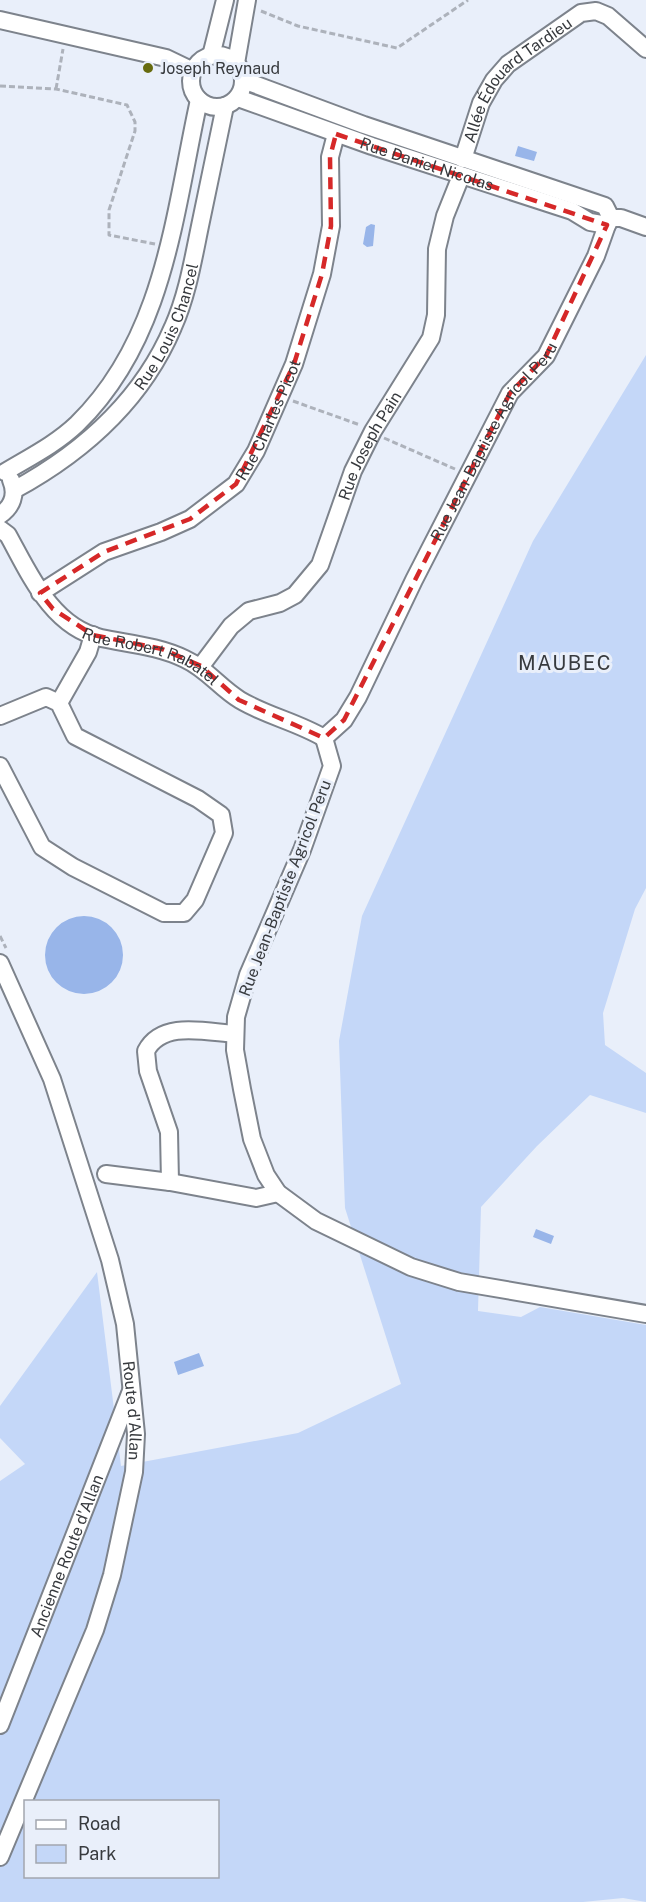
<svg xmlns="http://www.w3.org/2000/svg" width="646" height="1902" font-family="'Public Sans',sans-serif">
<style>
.green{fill:#c4d7f8;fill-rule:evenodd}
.water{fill:#98b5e9}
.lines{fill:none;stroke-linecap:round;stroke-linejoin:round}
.minor-casing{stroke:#7d838c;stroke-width:20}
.path{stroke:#adb2bb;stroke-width:3;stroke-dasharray:6 3;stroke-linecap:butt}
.minor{stroke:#fff;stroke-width:16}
.marked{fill:none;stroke:#d62828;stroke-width:4.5;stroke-dasharray:12 8;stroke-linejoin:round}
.poi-dot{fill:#676b0e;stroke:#e9effa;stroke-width:2}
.labels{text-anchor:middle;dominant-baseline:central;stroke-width:6;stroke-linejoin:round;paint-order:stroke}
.poi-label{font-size:16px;fill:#373a3e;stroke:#e9effa;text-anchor:start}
.street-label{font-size:16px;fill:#373a3e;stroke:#e9effa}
.quarter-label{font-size:20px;letter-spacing:1.5px;fill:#373a3e;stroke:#e9effa}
</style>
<rect width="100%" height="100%" fill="#e9effa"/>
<!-- green -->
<path class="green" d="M646,355v533l-11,21 -32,104 2,32 41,28v40l-56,-18 -53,51 -56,61 -3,104 43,6 19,-10 106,18v577l-23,-4 -40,4h-583v-421l25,-17 -25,-26v-32l97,-134 24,194 177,-33 103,-49 -56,-176 -6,-167 23,-125 171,-375zM26,1802h192v74h-192z"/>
<!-- water -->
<path class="water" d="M518,146l19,6 -3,9 -19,-5z
M371,224l4,1 -2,21 -6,1 -4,-3 3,-17z
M45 955a39 39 0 1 1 78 0a39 39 0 1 1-78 0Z
M536,1229l18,7 -3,8 -18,-7z
M199,1353l5,13 -26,9 -4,-13z"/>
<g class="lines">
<!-- minor casing -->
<g class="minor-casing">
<g id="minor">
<path d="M0,20l166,38 27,13"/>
<circle cx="217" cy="81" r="26"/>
<path d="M211,56l14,-56"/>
<path d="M236,63l11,-63"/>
<path d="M243,80l121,45 241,81 6,12"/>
<path id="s1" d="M238,98l134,48 200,65 18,11 17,3 4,-7"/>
<path id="s2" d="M463,159l18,-56 13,-23 14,-16 73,-51 15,-2 12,5 38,33"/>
<path d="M611,218h10l25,9"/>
<path d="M5,472c25,-15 51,-28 72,-48 88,-86 97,-210 122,-324"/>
<path id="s3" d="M14,490c68,-37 128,-90 159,-163 14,-31 20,-67 27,-101 8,-40 17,-80 25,-120"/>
<path d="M0,515c12,-8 17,-21 11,-35"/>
<path id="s4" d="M0,529l8,6c22,40 44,92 93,103 29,6 57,8 84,21 22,10 35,29 55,41 27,16 57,22 84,38"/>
<path id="s5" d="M40,593l64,-41 57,-20 29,-13 46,-35 20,-33 38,-87 28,-90 9,-48 -1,-69 6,-23"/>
<path id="s6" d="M201,666l30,-40 18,-15 31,-8 15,-8 25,-30 33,-94 20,-40 58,-93 5,-23 1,-66 8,-33 16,-40"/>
<path d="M59,703l29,-51 5,-17"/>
<path d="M0,716l46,-19 13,6 16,33 123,63 23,16 3,18 -29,67 -11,13h-20l-91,-46 -31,-20 -42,-81"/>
<path d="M324,738l8,28 -30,84 -54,125 -12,42 -1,33 7,39 10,50 14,36 12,18 38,28 95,46 48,15 187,32"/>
<path id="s7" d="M324,738l20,-18 14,-23 56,-117 96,-187 36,-37 50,-100 11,-31"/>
<path id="s8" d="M0,963l52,116 58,181 15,64 11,110 -2,38 -22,103 -17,55 -95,227"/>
<path d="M106,1174l64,8 86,16 22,-5"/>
<path d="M170,1182l-1,-50 -21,-61 -2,-20c16,-31 60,-19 89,-17"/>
<path id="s9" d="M0,1725l131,-334"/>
</g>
</g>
<!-- path -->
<path class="path" d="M261,11l37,15 99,22 71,-48
M0,86l56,3 71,16 8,17v9l-26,79v25l46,9
M56,89l7,-40
M293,401l67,24
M384,438l71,31
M0,936l6,12"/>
<!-- minor -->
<use href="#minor" class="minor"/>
</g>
<!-- marked area -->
<path class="marked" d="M336,134l271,91 -61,131 -36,37 -166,327 -20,18 -85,-38 -38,-34 -39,-17 -69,-14 -40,-26 -13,-16 64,-41 86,-33 46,-35 58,-120 28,-90 9,-48 -1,-69z"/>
<!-- markers -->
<circle class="poi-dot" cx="148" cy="68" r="6"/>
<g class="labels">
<!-- poi labels -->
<g class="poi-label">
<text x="160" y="68">Joseph Reynaud</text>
</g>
<!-- street labels -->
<g class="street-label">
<text stroke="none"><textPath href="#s2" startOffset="100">Allée Édouard Tardieu</textPath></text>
<text stroke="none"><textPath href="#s1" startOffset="200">Rue Daniel Nicolas</textPath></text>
<text stroke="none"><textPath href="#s3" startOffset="230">Rue Louis Chancel</textPath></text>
<text stroke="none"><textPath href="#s5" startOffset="298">Rue Charles Picot</textPath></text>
<text stroke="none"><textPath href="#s7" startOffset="344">Rue Jean-Baptiste Agricol Peru</textPath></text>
<text stroke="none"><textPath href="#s6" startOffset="291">Rue Joseph Pain</textPath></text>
<text stroke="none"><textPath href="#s4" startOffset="207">Rue Robert Rabatel</textPath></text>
<text transform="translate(285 888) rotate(-69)">Rue Jean-Baptiste Agricol Peru</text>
<text stroke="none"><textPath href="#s8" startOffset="470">Route d'Allan</textPath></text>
<text stroke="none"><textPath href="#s9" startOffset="182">Ancienne Route d'Allan</textPath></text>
</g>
<!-- quarter labels -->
<g class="quarter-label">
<text x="565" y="663">MAUBEC</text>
</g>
</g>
<!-- legend -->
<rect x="24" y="1800" width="195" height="78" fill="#e9effa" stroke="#a2a7af" stroke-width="1.5"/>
<rect x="36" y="1820" width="30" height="9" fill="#ffffff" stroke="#a2a7af" stroke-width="1.5"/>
<text x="78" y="1830" font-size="18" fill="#373a3e">Road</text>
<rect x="36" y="1845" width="30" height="18" fill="#c4d7f8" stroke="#a2a7af" stroke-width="1.5"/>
<text x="78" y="1860" font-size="18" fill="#373a3e">Park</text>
</svg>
